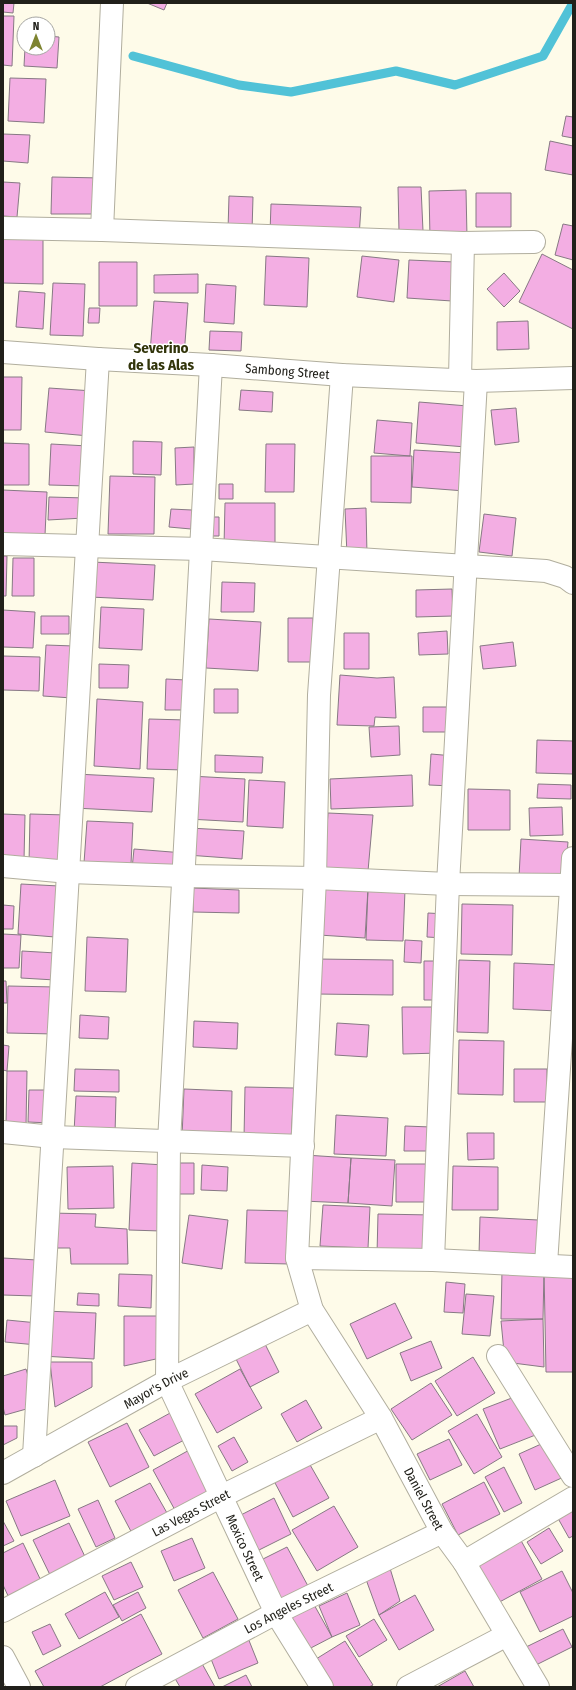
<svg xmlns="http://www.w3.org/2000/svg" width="576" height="1690" font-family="'Fira Sans Condensed',sans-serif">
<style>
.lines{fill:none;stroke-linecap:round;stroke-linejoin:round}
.stream{stroke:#51c2d7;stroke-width:9}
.building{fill:#f3aee3;stroke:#877984}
.minor-casing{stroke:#b1ae9e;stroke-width:24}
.minor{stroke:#fff;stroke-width:22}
.labels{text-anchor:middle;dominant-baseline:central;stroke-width:3;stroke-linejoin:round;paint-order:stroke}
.street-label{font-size:13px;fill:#21201a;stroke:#fff}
.quarter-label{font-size:15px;font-weight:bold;fill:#31340a;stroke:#fff}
</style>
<rect width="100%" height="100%" fill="#fefbe9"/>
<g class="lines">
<!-- stream -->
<path class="stream" d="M133,56l106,29 52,7 105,-21 59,14 88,-29 30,-53"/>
</g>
<!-- building -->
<path class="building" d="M3,3h11l-1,10 -10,-1z
M147,3h20l-3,7z
M3,16h11l-2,50 -9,-1z
M48,36l11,1 -2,31 -33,-2 1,-18h23z
M10,78l36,1 -2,44 -36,-2z
M566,116l7,1v21l-11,-2z
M3,134l27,1 -2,28 -25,-2z
M550,141l23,5v29l-28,-5z
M52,177l50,1 -1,36h-50z
M3,182l17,1 -3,34 -14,-1z
M398,187h23l2,44 -24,1z
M466,190l1,47 -37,1 -1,-47z
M476,193h35v34h-35z
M229,196l24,1 -1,34 -24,-1z
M271,204l90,3 -2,30 -89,-4z
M563,224l10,2v34l-18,-5z
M3,234l40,1v49l-40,-1z
M542,254l31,16v59l-54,-27z
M266,256l43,2 -2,49 -43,-2z
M362,256l37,4 -5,42 -37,-5z
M409,260l46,2 -3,39 -45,-3z
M99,262h38v44h-38z
M504,273l16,18 -16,16 -17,-18z
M198,274v19h-44v-18z
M53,283l32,1 -2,52 -33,-1z
M206,284l30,2 -2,38 -30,-2z
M19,291l26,2 -2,36 -27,-2z
M154,301l34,2 -4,53 -34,-3z
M89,308h11l-1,15h-11z
M528,321l1,28 -32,1v-28z
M210,331l32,1 -1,19 -32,-1z
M3,377h19l-1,53h-18z
M49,388l44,3 -4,45 -44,-4z
M241,390l32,2 -1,20 -33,-2z
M419,402l49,4 -2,41 -50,-4z
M516,408l3,34 -24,3 -4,-35z
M377,420l35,3 -2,33 -36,-3z
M133,441l29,1 -1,33 -28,-1z
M3,443l26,1v41h-26z
M51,444l37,2 -1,40 -38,-1z
M266,444h29l-1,48h-29z
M194,447v37l-18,1 -1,-37z
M414,450l53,3 -2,38 -53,-4z
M371,456h41l-1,47 -40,-1z
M110,476l45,1 -1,57h-46z
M219,484h14v15h-14z
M3,490l44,2 -2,43 -42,-2z
M49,497l37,1 -2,20 -36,2z
M225,503h50v43h-51z
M366,508l1,47h-20l-2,-46z
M171,509l21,1 -1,19 -22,-2z
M484,514l32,4 -4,38 -33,-4z
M204,517h15v19h-15z
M3,556h4l-1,40h-3z
M13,558h21v38h-22z
M92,562l63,3 -2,35 -63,-3z
M222,582l33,1 -1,29h-33z
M452,589l1,27 -37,1v-27z
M101,607l43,2 -2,41 -43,-2z
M3,610l32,2 -2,36 -30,-1z
M41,616h28v18h-28z
M288,618h25v44h-25z
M209,619l52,3 -3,49 -52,-3z
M447,631l1,23 -29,1 -1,-22z
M344,633h25v36h-25z
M513,642l3,24 -33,3 -3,-23z
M46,645l28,1 -2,52 -29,-2z
M3,656l37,1 -1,34 -36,-1z
M99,664l30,1 -1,23h-29z
M340,675l37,3 17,-1 2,41 -21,-1 -1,9 -37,-1z
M166,679l20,1 -1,30h-20z
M214,689h24v24h-24z
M97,699l46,3 -3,67 -46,-3z
M423,707h31v25h-31z
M149,719l37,1 -2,50 -37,-1z
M399,726l1,29 -29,2 -2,-30z
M537,740l36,1v33l-37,-1z
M431,754l23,2 -2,30 -23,-1z
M215,755l48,2 -1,16 -47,-1z
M76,774l78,4 -2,34 -78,-4z
M412,775l1,31 -82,3 -1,-30z
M190,776l55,3 -2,43 -55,-3z
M249,780l36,2 -2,46 -36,-2z
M538,784l33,1v14l-34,-1z
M468,789l42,1v40h-42z
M562,807l1,28 -33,1 -1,-28z
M328,813l45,2 -5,56 -44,-3z
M3,814l22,1 -1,45 -21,-1z
M30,814l37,1 -1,50 -37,-1z
M87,821l46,2 -2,41 -47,-1z
M189,828l55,3 -2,28 -55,-4z
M521,839l47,3 -3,37 -46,-2z
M134,849l50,4 -2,20 -50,-4z
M21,884l38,2 -4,51 -37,-3z
M323,886l45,3 -3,49 -46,-3z
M193,888l46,2v23l-46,-1z
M368,889l37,1 -2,51 -37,-1z
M462,904l51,1 -1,50 -51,-1z
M3,905l11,1 -1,23h-10z
M428,913l18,1 -2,24 -17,-1z
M3,934l18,1 -2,33h-16z
M87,937l41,2 -2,53 -41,-1z
M405,940l17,1 -1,22 -17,-1z
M22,951l34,2 -1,27 -34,-2z
M317,959l76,1v35l-77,-1z
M459,960l31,1 -2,72 -31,-1z
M424,961h18v39h-18z
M514,963l46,2 -2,46 -45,-2z
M3,981h3l1,22h-4z
M8,986l48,1 -1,47 -48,-1z
M402,1007h37l1,46 -37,1z
M80,1015l29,2 -1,22 -29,-1z
M194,1021l44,2 -1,26 -44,-2z
M337,1023l32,2 -2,32 -32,-2z
M459,1040l45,1 -1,54 -45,-1z
M3,1045l6,1 -2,25 -4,-1z
M75,1069l44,1v22l-45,-1z
M514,1069h33v33h-33z
M7,1071h20l-1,55 -20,-1z
M245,1087l49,1 -3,52 -47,-2z
M184,1089l48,2 -1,48 -49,-2z
M29,1090h23l-1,33 -23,-1z
M76,1096l40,1 -1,37 -41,-2z
M336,1115l52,3 -2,38 -52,-2z
M405,1126l26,1 -1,24h-26z
M467,1133h27v26l-26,1z
M305,1155l46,3 -3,45 -45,-2z
M351,1158l44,2 -3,46 -44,-3z
M132,1163l32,2 -3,66 -32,-1z
M173,1163h21v31h-21z
M396,1164h33v38h-33z
M202,1165l26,2 -1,24 -26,-1z
M113,1166l1,42 -46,1 -1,-42z
M453,1166l45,1v43h-46z
M323,1205l47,2 -2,41 -48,-2z
M247,1210l44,1 -1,53 -45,-1z
M50,1213l46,1 -1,13 32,2 1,35h-57l-1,-16h-20z
M378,1214l54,1 -1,40 -54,-1z
M189,1215l39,5 -6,49 -40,-6z
M480,1217l58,3 -2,37 -57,-2z
M3,1258l34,2 -2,36 -32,-1z
M502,1270l42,1 -1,48h-42z
M573,1270v102h-27l-2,-101z
M119,1274l33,1 -1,33 -33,-2z
M446,1282l19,2 -2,29 -19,-1z
M78,1293l21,1v12l-22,-1z
M466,1294l28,2 -4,40 -28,-2z
M395,1303l17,35 -45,21 -17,-35z
M44,1311l52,2 -2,46 -52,-3z
M124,1316h42l-1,41 -41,9z
M543,1319l1,48 -39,-5 -4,-41z
M7,1320l31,3 -1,22 -32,-3z
M431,1341l11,27 -31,13 -11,-28z
M265,1344l14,28 -29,15 -14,-28z
M473,1357l22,36 -38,23 -22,-35z
M50,1362h42v25l-37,20z
M26,1369l11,37 -32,9 -2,-8v-31z
M240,1369l22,39 -45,25 -22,-39z
M431,1383l21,32 -40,25 -21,-31z
M517,1396l21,38 -38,15 -17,-40z
M306,1400l16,28 -25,14 -16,-28z
M172,1412l14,27 -32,17 -15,-26z
M477,1414l25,43 -28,17 -26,-43z
M127,1423l22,44 -39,20 -22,-45z
M3,1426h14v12l-14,7z
M234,1437l14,25 -16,9 -14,-25z
M449,1439l13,26 -32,15 -13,-26z
M550,1440l16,36 -31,14 -16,-36z
M193,1448l23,43 -40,21 -23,-42z
M309,1463l20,35 -36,19 -19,-36z
M504,1467l18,36 -18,9 -19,-35z
M55,1480l15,36 -49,20 -15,-35z
M484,1482l16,32 -42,21 -16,-31z
M150,1483l21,37 -36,19 -20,-38z
M274,1498l17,36 -36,18 -18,-35z
M98,1500l17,38 -19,9 -18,-38z
M573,1503v33l-4,2 -14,-25z
M334,1506l24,41 -41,24 -25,-41z
M3,1521l11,20 -11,5z
M69,1523l19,40 -36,16 -19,-39z
M549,1528l14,23 -22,13 -14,-22z
M518,1535l24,44 -48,26 -24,-45z
M192,1538l13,30 -31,13 -13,-30z
M23,1543l20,42 -33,15 -7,-15v-32z
M287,1547l21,39 -26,14 -21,-40z
M131,1562l12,25 -29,13 -12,-24z
M389,1565l11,36 -21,14 -15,-41z
M562,1571l11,22v23l-33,16 -20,-40z
M213,1572l25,47 -35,19 -25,-48z
M105,1592l14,25 -40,22 -14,-25z
M138,1592l8,16 -24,13 -9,-16z
M347,1593l13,32 -28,12 -13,-31z
M415,1595l19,35 -35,20 -20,-35z
M312,1601l20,36 -27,14 -20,-35z
M141,1614l21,40 -62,33h-56l-9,-16z
M374,1619l13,21 -28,17 -13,-21z
M50,1624l11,22 -18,9 -11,-23z
M563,1629l9,18 -38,19 -10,-18z
M248,1638l10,25 -39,16 -10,-25z
M345,1641l28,44 -4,2h-46l-15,-23z
M200,1660l15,27h-35l-7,-12z
M465,1671l9,16h-37z
M246,1675l6,12h-30z"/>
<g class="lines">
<!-- minor casing -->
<g class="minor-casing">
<g id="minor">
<path d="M3,228l99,2 361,13 71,-1"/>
<path d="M102,230l10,-227"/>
<path id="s1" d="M3,352l95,7 113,6 131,10 134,6 97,-3"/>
<path id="s2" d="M211,365l-42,777 -2,239 109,232 46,74"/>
<path id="s3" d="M342,375l-23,320 -4,183 -18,380 15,52 69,108 61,114 22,30 74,125"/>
<path d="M460,379l3,-136"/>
<path d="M3,544l198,5 345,22 19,6 8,6"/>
<path d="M3,866l66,6 115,4 131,2 133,6 125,1"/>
<path d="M3,1132l50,5 250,9"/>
<path d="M297,1258l136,2 140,7"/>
<path d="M433,1260l15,-376 28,-503"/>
<path d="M546,1264l27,-406"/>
<path d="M498,1356l75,120"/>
<path d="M34,1456l64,-1097"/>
<path id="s4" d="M3,1473l164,-92 145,-71"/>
<path d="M464,1562l109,-64"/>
<path id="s5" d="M3,1611l219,-115 159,-78"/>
<path d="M3,1657l16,30"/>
<path id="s6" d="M137,1687l139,-74 166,-81"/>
<path d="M408,1687l99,-52"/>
</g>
</g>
<!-- minor -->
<use href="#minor" class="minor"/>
</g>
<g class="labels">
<!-- street labels -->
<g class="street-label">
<text stroke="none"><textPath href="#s1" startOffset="285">Sambong Street</textPath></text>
<text stroke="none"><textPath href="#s4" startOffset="175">Mayor's Drive</textPath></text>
<text stroke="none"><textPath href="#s3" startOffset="1158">Daniel Street</textPath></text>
<text stroke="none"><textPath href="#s5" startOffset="212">Las Vegas Street</textPath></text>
<text stroke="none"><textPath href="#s2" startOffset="1201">Mexico Street</textPath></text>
<text stroke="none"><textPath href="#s6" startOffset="171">Los Angeles Street</textPath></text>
</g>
<!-- quarter labels -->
<g class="quarter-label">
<text x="161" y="348">Severino<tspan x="161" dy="17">de las Alas</tspan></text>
</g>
</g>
<!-- border -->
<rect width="576" height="1690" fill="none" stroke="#21201a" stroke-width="8"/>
<!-- north arrow -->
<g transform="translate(36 36)"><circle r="19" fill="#ffffff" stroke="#a6a6a3"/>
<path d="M0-3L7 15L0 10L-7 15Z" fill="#7e8430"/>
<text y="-6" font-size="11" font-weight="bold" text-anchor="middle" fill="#21201a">N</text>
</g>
</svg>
